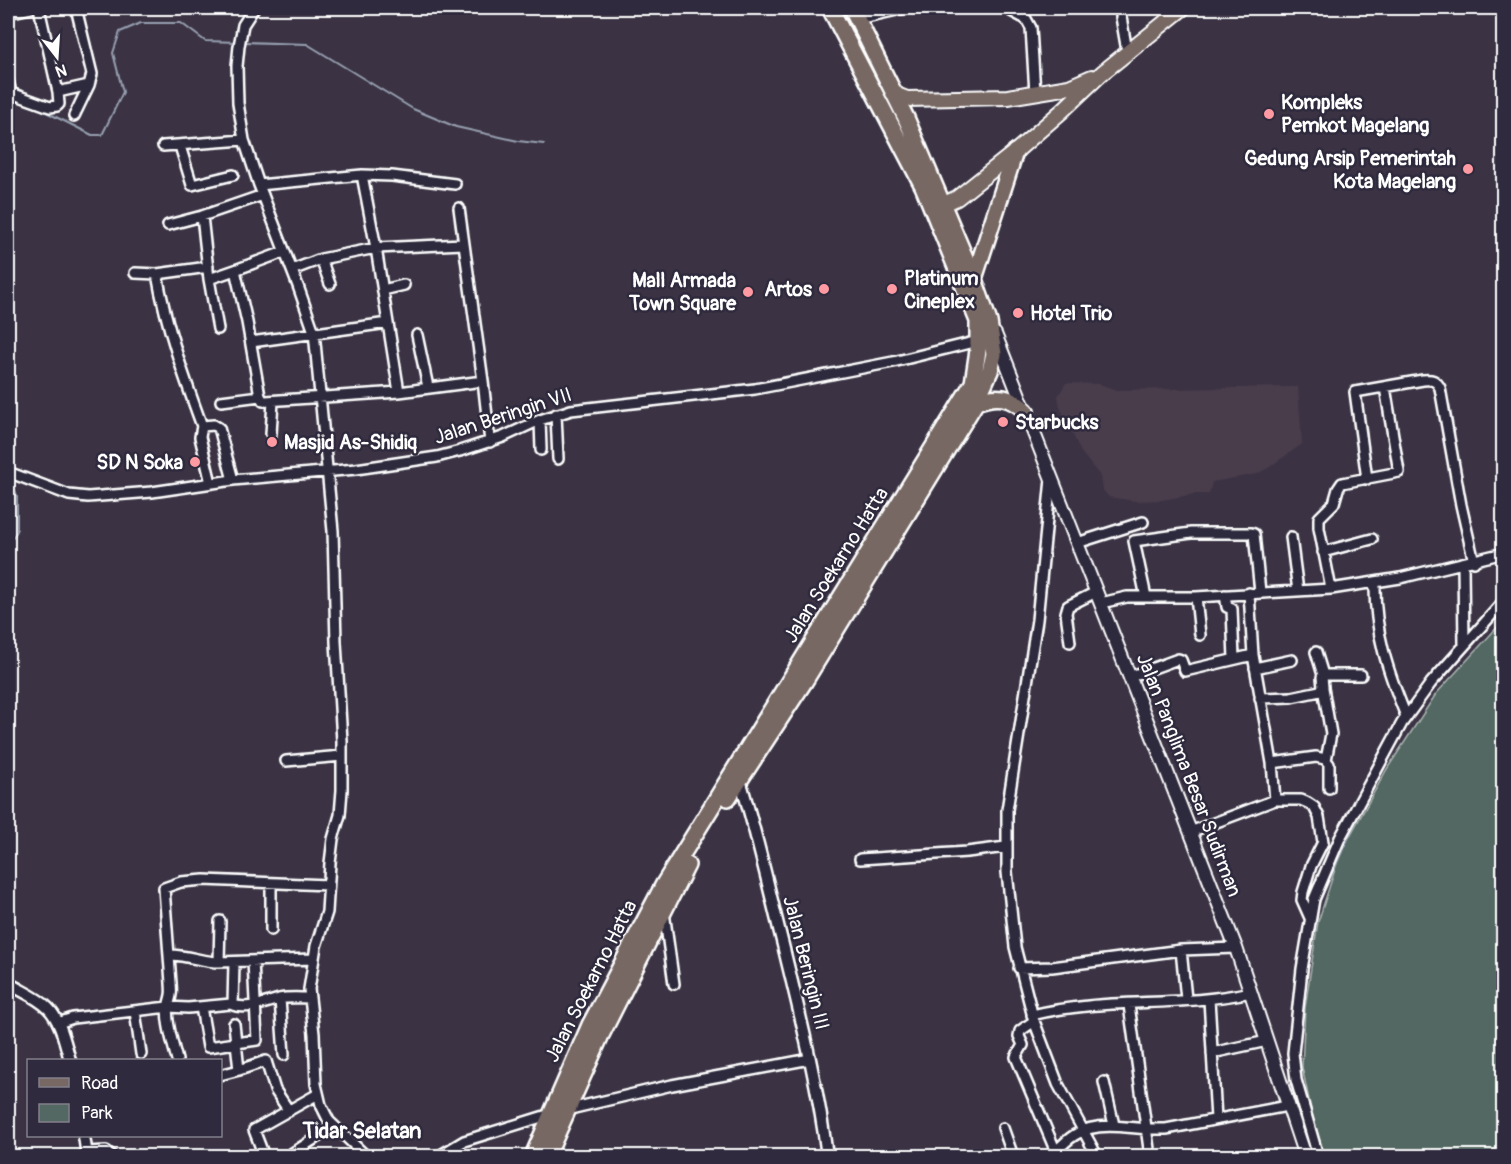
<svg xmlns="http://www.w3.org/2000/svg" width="1511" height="1164" font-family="Pangolin,sans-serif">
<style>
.built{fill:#4a3d4c}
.green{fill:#536862;stroke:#a9b4b0;stroke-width:1.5}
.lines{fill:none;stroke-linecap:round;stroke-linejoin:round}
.stream{stroke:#97a0b0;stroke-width:2}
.minor-casing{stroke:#fff;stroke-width:14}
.tertiary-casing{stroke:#fff;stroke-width:15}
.secondary-casing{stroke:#fff;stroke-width:16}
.primary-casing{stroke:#fff;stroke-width:18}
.trunk-casing{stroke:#fff;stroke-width:20}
.minor{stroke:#2f2a3d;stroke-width:9}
.tertiary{stroke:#2f2a3d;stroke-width:10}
.secondary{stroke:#2f2a3d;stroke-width:12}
.primary{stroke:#776864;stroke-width:14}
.trunk{stroke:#776864;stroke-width:15}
.poi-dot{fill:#ff9aa2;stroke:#2f2a3d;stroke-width:2}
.labels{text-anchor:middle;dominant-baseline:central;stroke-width:5;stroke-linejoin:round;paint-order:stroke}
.poi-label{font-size:20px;font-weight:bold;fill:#fff;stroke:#2f2a3d;text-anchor:start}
.street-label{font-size:20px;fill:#fff;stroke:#2f2a3d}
.quarter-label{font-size:22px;font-weight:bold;fill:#fff;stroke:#2f2a3d}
</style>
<rect width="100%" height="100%" fill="#3b3344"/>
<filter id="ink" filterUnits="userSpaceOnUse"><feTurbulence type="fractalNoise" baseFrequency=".0167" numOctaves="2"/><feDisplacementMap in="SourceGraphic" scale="12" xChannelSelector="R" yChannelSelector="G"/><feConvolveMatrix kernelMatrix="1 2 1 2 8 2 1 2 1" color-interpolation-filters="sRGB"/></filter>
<g filter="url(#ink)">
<!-- built -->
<path class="built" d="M1066,383l33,1 17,6 182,-3 4,57 -34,24 -12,6 -44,8 -3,12h-14l-33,6 -26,1 -27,-4 -7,-8 -2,-13 -19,-24 -21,-45 -2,-11z"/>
<!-- green -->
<path class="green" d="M1503,621v535h-182l-19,-89 3,-59 13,-86 22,-68 47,-85 49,-75z"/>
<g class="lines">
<!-- stream -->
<path class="stream" d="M243,42l64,2 106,65 43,18 62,14 26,3
M30,104l62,31h10l21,-43 -10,-39 7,-21 21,-9h40l24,18 33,1
M8,463l2,8
M8,545l9,-14v-34l-6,-21
M1301,1083l-3,-28 10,-90 11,-62 6,-14 36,-79 49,-91 20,-26 74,-84"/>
<!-- minor casing -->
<g class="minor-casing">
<path id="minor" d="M39,8l19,84
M254,8l-11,17 -4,21 -2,20 1,37 6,37 15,45 39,101 16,46 19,199 3,111 6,99v49l-2,25 -7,24 -3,24 -3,49 -11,34 -7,43 5,45 2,50 5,21 8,16 37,35
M1011,11l15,8 5,9 4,65
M8,13l23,-5
M1121,17l6,34
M857,19l49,-11
M8,80l3,13
M8,95l3,-2 39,14 7,-1 2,-2 -1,-12 31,-7 3,-11 -16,-66
M74,116l15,-31
M163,146l81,-6
M180,146l12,39 41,-10
M259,185l103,-10 30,1 63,8
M459,208l24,173
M202,216l7,63 9,50
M168,225l34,-9 61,-21
M284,252l-49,18 12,52 13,74 3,5h3l133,-9 -23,-144 87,-4
M321,259l55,-11 -14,-73
M208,267l-51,7c9,52 27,103 45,152l-2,11 11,46
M292,270l29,-11 9,25
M135,273l22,1
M209,279l26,-9
M383,290l21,-5
M417,335l11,52
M251,342l137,-19
M399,392l84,-11 7,61
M221,401l39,-5
M556,414l2,45
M540,420l1,30
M202,426l12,-1 5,3 14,52
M271,434l2,-33
M8,472l61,23 19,2 64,-5 81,-12 123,-11 81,-12 23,-6 43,-14 37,-17 31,-10 184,-21 138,-27 89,-22
M1051,479l-14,141 -30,190v62l8,75 19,74 24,63 39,72
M1367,479l-12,-87 68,-12c9,-1 13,0 17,8l21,117 13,57
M1291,537l7,54
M1077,543l66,-21
M1323,552l49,-13
M1463,564l1,82
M1375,582c-1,49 13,90 31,134
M1331,589l-12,-61v-10l15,-15 4,-14 4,-6 57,-11 -14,-85
M1249,593l4,62 19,108 3,37
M1225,595l2,12 5,2 2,50
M1146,597l-12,-56 57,-8h60l3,1 6,58
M1196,597l4,38
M1101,603l26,-6h69l135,-8 69,-11 104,-25
M1070,642l-4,-29 2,-7 28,-14
M1316,652l7,23
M1255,668l37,-8
M1129,677l49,-18 3,1 4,11 68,-16
M1323,688l8,46 -5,26
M1260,698l31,-1 29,-6 3,-4 -1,-10 2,-2h37
M286,761l56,-5
M1272,763l44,-6 9,2 4,5v24
M1190,832l85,-32h26l7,3 6,4 5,10 4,25 -12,24 -8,26 -1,8 8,18
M860,859l107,-7 39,-5
M271,884v46
M664,912l10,72
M170,955c17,0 32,7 49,7l95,-3
M219,962l1,-41
M1019,968l33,-1 129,-17
M280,999l4,56
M1186,999l-5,-49 55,-2
M1209,999l7,120
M233,1005l1,-43
M1129,1005l21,151
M201,1007l7,40 49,-7 -4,-79
M135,1011l6,43
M1032,1015c72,-18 147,-7 219,-23
M1034,1021l-14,10 -1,5 4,9 -7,12 40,95
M58,1023l15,-5 95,-11 20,1 43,-4c13,7 34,-1 48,-5 9,-2 20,-1 30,-1
M234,1024l5,46 27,-9 9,29 14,21
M1212,1053l55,-12
M177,1060c-3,-12 -12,-41 -9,-53 3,-12 4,-11 3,-24l-7,-95 17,-6 23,-2 124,5
M220,1075l19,-5
M1104,1082l10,43
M566,1110l106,-25 138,-26
M1003,1128l10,28
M86,1152l20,-1 6,5
M264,1156l-10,-26 64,-36
M288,1156l45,-29
M439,1156l25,-15 87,-27
M1053,1156c33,-45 66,-25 113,-27l121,-23
M1318,1156l-22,-76 -3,-27 9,-84 12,-70 26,-61 62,-115 29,-40 73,-82"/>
</g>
<!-- tertiary casing -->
<g class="tertiary-casing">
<path id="tertiary" d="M740,780c17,54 29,110 43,165 17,70 35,140 44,211
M8,983c13,8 29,14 40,25 13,13 17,35 22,52
M84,1136l3,20"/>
</g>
<!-- secondary casing -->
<g class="secondary-casing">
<path id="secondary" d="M995,334l241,614 69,208"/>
</g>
<!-- primary casing -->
<g class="primary-casing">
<path id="primary" d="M891,87l6,8 10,4 101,-2 61,-10 23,-10
M933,209l24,-11 58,-46 47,-41 40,-38 81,-65"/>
</g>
<!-- trunk casing -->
<g class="trunk-casing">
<path id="trunk" d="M974,279l41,-127
M976,402c21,-8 34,-6 50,9
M728,798l76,-116 172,-280 14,-31 4,-17 -5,-32 -15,-43 -68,-161 -54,-110
M533,1156l57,-131 74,-141 309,-501 5,-33v-29l-55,-135 -93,-178
M547,1156l54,-121 86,-170"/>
</g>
<!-- minor -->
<use href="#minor" class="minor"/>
<!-- tertiary -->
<use href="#tertiary" class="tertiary"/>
<!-- secondary -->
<use href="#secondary" class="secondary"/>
<!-- primary -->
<use href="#primary" class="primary"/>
<!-- trunk -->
<use href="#trunk" class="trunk"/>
</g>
</g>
<!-- markers -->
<g class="poi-dot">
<circle cx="1269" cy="114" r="6"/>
<circle cx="1468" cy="169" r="6"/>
<circle cx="824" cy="289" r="6"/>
<circle cx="892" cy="289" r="6"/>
<circle cx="748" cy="292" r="6"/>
<circle cx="1018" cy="313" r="6"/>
<circle cx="1003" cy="422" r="6"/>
<circle cx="272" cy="442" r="6"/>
<circle cx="195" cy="462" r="6"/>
</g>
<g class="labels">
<!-- poi labels -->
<g class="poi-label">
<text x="1281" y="102">Kompleks<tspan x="1281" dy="23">Pemkot Magelang</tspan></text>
<text x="1456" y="158" text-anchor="end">Gedung Arsip Pemerintah<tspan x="1456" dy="23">Kota Magelang</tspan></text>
<text x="904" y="278">Platinum<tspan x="904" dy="23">Cineplex</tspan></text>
<text x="736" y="280" text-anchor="end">Mall Armada<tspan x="736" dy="23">Town Square</tspan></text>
<text x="812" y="289" text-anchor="end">Artos</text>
<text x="1030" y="313">Hotel Trio</text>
<text x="1015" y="422">Starbucks</text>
<text x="284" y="442">Masjid As-Shidiq</text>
<text x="183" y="462" text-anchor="end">SD N Soka</text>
</g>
<!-- street labels -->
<g class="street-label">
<text transform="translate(503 416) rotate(-18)">Jalan Beringin VII</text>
<text transform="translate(836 565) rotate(-58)">Jalan Soekarno Hatta</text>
<text transform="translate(1189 775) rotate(69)">Jalan Panglima Besar Sudirman</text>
<text transform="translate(806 963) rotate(76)">Jalan Beringin III</text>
<text transform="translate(591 981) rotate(-63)">Jalan Soekarno Hatta</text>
</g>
<!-- quarter labels -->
<g class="quarter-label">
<text x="362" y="1131">Tidar Selatan</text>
</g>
</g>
<!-- margin -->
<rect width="1511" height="1164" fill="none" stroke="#2f2a3d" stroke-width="30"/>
<rect x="15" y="15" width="1481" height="1134" fill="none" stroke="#fff" stroke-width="2" filter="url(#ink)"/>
<!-- legend -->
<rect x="27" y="1059" width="195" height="78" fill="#2f2a3d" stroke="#827f8b" stroke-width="1.5"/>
<rect x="39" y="1078" width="30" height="9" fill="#776864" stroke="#827f8b" stroke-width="1.5"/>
<text x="81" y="1089" font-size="18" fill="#ffffff">Road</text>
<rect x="39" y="1104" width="30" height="18" fill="#536862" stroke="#827f8b" stroke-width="1.5"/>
<text x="81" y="1119" font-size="18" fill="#ffffff">Park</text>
<!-- north arrow -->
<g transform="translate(57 57) rotate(163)" stroke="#2f2a3d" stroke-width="4.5" paint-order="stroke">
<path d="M0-4.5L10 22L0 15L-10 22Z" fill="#ffffff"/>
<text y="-9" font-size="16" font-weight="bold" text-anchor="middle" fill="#ffffff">N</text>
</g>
</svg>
